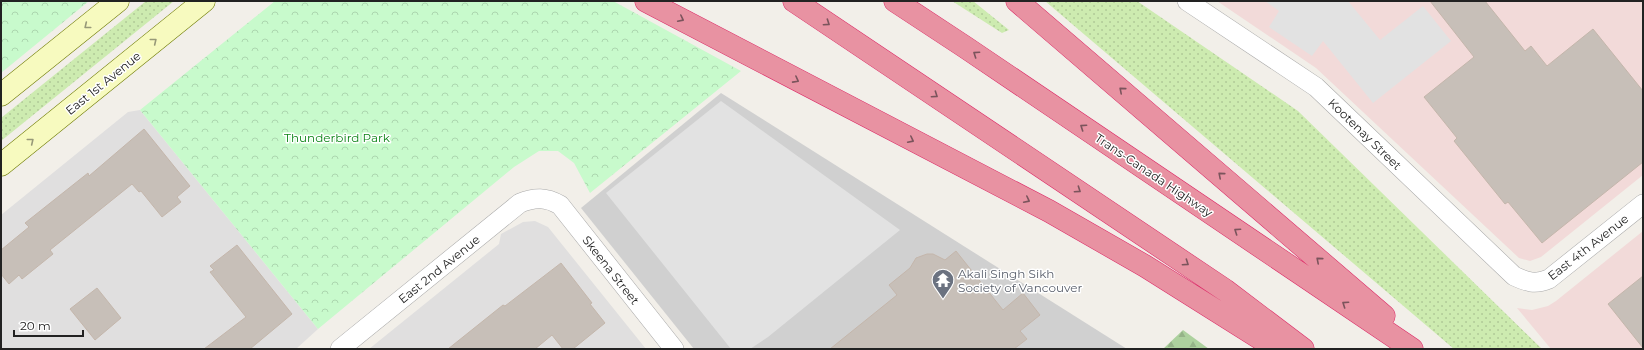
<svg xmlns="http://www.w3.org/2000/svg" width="1644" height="350" font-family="Montserrat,sans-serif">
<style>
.residential{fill:#e0dfdf}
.commercial{fill:#f2dad9}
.religious{fill:#d0d0d0}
.grass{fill:url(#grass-dots)}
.forest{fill:url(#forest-firs)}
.park{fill:url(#park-crowns)}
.parking{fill:#e2e2e2}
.building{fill:#c7bfb8;stroke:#c4b6ab}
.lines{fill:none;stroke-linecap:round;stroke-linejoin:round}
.minor-casing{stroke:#a9a9a9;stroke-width:20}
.secondary-casing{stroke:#707d05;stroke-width:23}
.motorway-casing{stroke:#dc2a67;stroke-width:23}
.minor{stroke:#fff;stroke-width:19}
.secondary{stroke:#f7fabf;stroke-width:22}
.motorway{stroke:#e892a2;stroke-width:22}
.oneway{stroke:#7b545c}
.oneway2{stroke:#979978}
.labels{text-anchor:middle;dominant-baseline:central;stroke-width:3;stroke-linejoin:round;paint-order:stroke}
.street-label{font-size:12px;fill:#222;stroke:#fff}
.park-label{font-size:12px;fill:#0c8416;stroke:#fff}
.worship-label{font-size:12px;fill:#5b616d;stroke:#fff;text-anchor:start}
</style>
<defs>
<pattern id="grass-dots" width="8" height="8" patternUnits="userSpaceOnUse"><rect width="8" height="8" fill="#cdebb0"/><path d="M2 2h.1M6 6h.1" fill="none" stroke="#b0c997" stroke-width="1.8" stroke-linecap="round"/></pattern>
<pattern id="forest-firs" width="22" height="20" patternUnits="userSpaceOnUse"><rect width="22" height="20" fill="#add19e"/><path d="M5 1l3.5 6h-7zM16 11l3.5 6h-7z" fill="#95b388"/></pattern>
<pattern id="park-crowns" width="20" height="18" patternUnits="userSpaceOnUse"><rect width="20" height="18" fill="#c8facc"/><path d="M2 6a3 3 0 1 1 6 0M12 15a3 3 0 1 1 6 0" fill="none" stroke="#acd6af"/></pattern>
</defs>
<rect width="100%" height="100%" fill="#f2efe9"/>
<!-- residential -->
<path class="residential" d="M140,110l178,219 -22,20h-295v-134l127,-103z
M535,221l13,6 98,122h-277l130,-105 2,-10 22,-12z"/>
<!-- commercial -->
<path class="commercial" d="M1217,1h426v174l-102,82 -11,4 -11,-3 -203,-190z
M1643,231v118h-92l-34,-41 15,2 16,-4 8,-5z"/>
<!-- religious -->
<path class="religious" d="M721,93l406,256h-433l-113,-141z"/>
<!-- grass -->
<path class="grass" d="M146,1h28l-173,140v-23z
M952,1h21l36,29 -7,3z
M1045,1h92l161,110 244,238h-88z"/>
<!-- forest -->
<path class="forest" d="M1183,330l26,19h-46z"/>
<!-- park -->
<path class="park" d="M1,1h88l-88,72z
M275,1h338l128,70 -151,122 -16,-30 -16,-12h-19l-25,16 -196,162 -178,-219z"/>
<!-- parking -->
<path class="parking" d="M1265,1h83l32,39 43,-34 28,35 -78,62 -50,-62 -11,15 -43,-29 10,-16z
M721,101l179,129 -132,107 -18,12h-19l-125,-156z"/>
<!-- building -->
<path class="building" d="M1430,1h55l40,50 6,-5 16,20 46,-37 50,62v71l-101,81 -34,-41 -3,2 -51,-63 3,-3 -33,-41 50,-40z
M144,129l46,57 -13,11 4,5 -19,15 -21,-26 -2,1 -7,-8 -82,66 3,4 -31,25 -3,-4 -10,9 -8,-10v-24l28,-23 -4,-4 63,-50 1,3z
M237,245l55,69 -42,35h-46l42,-32 -36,-45 4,-2 -4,-4z
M956,251l47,59 20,-17 17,22 -20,16 7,8 -13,10h-184l67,-54 -8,-10 21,-17 6,-10 11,-4h6l12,6z
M561,263l31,40 -2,1 15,19 -32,26h-10l-11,-14 -17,14h-87l55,-44 2,1z
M1643,276v72l-35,-44z
M97,288l24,30 -26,22 -25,-31z"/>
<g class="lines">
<!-- minor casing -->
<g class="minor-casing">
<path id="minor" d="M1187,1l129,86 198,189c13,6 21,9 35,3l94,-75
M340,349l180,-146c15,-6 26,-6 40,2l114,144"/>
</g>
<!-- secondary casing -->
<g class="secondary-casing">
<path id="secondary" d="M1,95l117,-94
M1,165l203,-164"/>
</g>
<!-- motorway casing -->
<g class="motorway-casing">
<path id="motorway" d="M646,1l403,210 96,55 132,83
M794,1l431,289 78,59
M895,1l70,46 447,302
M1017,1l367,315"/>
</g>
<!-- minor -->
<use href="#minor" class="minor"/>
<!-- secondary -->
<use href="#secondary" class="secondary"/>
<!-- motorway -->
<use href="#motorway" class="motorway"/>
</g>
<!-- one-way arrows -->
<defs><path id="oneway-chevron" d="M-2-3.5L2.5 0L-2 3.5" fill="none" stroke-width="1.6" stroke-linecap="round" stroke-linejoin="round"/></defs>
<g class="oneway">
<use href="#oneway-chevron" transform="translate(681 19) rotate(27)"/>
<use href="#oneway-chevron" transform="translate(827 23) rotate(34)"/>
<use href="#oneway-chevron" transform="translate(976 54) rotate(-146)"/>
<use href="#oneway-chevron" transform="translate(796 80) rotate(28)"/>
<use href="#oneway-chevron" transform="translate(1122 90) rotate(-139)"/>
<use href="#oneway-chevron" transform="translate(935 95) rotate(34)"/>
<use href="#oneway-chevron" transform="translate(1083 127) rotate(-146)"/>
<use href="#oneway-chevron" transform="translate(911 140) rotate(27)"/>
<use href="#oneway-chevron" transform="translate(1221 175) rotate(-139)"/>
<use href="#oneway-chevron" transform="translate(1078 190) rotate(34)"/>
<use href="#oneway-chevron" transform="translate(1027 200) rotate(27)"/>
<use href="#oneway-chevron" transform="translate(1237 231) rotate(-146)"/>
<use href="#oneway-chevron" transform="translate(1319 260) rotate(-139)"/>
<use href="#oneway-chevron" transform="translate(1186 263) rotate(34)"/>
<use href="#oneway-chevron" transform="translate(1345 304) rotate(-146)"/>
</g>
<g class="oneway2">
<use href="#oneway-chevron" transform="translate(87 26) rotate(141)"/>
<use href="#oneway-chevron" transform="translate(154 41) rotate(-39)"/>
<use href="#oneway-chevron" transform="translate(31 141) rotate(-39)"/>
</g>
<!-- icons -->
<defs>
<g id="temple-pin" transform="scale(1.15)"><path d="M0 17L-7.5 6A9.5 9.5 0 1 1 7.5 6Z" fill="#6b7280" stroke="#fff"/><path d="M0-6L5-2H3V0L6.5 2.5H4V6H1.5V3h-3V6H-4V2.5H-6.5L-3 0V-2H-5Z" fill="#fff"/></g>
</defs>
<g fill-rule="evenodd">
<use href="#temple-pin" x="943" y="280"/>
</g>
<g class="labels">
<!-- street labels -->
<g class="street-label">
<text transform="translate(103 83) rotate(-39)">East 1st Avenue</text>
<text transform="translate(1365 134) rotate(44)">Kootenay Street</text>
<text transform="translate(1154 175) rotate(34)">Trans-Canada Highway</text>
<text transform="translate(1588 247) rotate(-38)">East 4th Avenue</text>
<text transform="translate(439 269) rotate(-39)">East 2nd Avenue</text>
<text transform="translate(611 270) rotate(52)">Skeena Street</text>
</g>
<!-- park labels -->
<g class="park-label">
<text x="337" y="137">Thunderbird Park</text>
</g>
<!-- worship labels -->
<g class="worship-label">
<text x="958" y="273">Akali Singh Sikh<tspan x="958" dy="14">Society of Vancouver</tspan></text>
</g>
</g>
<!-- border -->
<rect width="1644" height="350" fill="none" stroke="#222222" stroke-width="4"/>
<!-- scale -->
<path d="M14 330v6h69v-6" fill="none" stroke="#222222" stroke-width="2"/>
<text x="20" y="330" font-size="12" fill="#222222" stroke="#ffffff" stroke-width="3" paint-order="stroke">20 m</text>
</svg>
